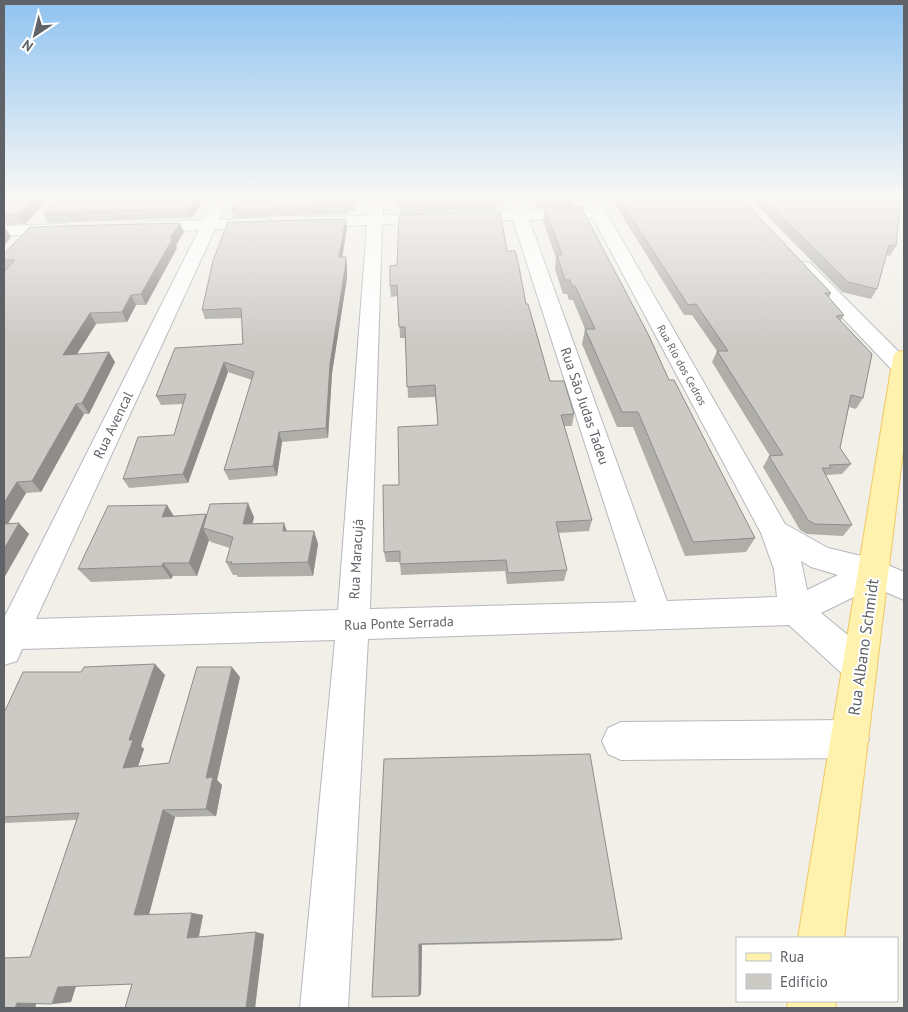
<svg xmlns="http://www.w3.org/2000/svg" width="908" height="1012" font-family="'PT Sans',sans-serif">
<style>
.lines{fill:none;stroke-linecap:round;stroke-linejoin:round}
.minor-casing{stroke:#b5b8bc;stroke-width:2}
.major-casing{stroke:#f2c960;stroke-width:2}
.minor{fill:#fff;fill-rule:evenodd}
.major{fill:#fff2af;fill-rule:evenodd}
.wall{fill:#afaea9}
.shaded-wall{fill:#8f8d8a}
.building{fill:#cccac5;stroke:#8f8d8a}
.labels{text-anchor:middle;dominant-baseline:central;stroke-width:4;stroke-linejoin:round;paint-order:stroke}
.far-street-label{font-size:11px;fill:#5f6368;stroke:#fff}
.street-label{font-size:14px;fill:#5f6368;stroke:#fff}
.near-street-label{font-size:16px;fill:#5f6368;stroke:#fff}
</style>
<rect width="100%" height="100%" fill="#f1efe8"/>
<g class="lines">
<!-- minor casing -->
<g class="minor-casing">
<path id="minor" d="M214,198h15l-10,22 46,-2 6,2 2,3 -2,3 -6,2 -50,1 -179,390 302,-9 29,-385 -57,2 -6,-2 -2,-3 2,-3 6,-2 57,-1 2,-18h14v17l127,-4 -2,-13h12l5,13 63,-2 -5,-11h15l187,326 43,24 46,11 30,13v28l-30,-13 -53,26 51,42 5,12 -5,12 -12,4 -12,-4 -59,-54 -421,14 -20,369h-48l35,-368 -313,9 -5,12 -13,4v-47l195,-388 -54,2 -6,-2 -2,-3 2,-3 6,-2 58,-2zM593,218l168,315 13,36 3,28 -110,4 -138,-381zM513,220l123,382 -266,7 12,-385zM801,561l10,6 27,8 -31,15z
M65,224l6,2 2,3 -2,3 -67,4v-10z
M804,262l6,1 94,94v17l-9,-1 -97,-102 -3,-4 3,-4z
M850,720l13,6 6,13 -6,13 -13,6 -229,2 -13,-6 -6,-13 6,-13 13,-6z"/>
</g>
<!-- major casing -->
<g class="major-casing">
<path id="major" d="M904,351v91l-60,496h-46l95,-581 3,-5z
M788,1001h48l-1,7h-48z"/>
</g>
<!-- minor -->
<use href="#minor" class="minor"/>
<!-- major -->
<use href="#major" class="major"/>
</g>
<!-- wall -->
<path class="wall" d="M4,198h46l-25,26 -21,1z
M204,198l-12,20 -144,5 -5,-10z
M356,198l-2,13h-4l-1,3 -115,4 -2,-8z
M396,198h109v5h-8l-1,7 -96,3v-5h-4z
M529,198h44l1,2 -1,7 182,331 -9,14 -61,4 -52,-129h-16l-35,-83 3,-15 -12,-29h-4l-2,-6h-4l-8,-25 1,-11 -13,-37 2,-13 -7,1 -3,-7h-5z
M611,198h130l90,95 -2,5 15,17 -3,5 22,78 -7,11 -7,-2 -9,41 11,16 -9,10 -16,1 26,50 -9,11 -36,-2 -7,-4 -37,-63 6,-11h1l-58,-94 5,-11 -25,-36h-8z
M750,198h151l-5,48 -6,10 -4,-1 -9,34 -6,10 -29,-7z
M346,219l1,8 -5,30 5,9v12l-15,95 -4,65 -46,4 -5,34 -48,4 -5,-10 28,-90 -24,-8 -40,111 -59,5 -6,-9 51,-44 9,-31 -22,1 -5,-9 87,-52 -1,-26 -37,1 -3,-9z
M184,232l-8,13 1,3 -31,57h-10l-9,17 -31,2 -19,30 38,8 -26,52h-5l-43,78 -15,1 -18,31 21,10 -25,44 1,-307h-1v-18z
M507,251l19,53 24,77 24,33 -2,12h-8l28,94 -3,11 -31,2 9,37 -3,11 -57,3 -2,-13 -104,4 -1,-13h-14l-2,-10 15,-67 39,-60 -3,-28 -27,1 -2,-60h-6l-2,-42 -7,1 -1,-11 7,-21z
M167,505l7,11 32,-2 1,2 47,1 -2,7 36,7h26l4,13 -5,32 -75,1 -1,-2h-4l-7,-13 4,-14 -19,-6 -2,-2 -12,36h-24l-2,3 -80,3 -13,-13z
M165,675l-24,71 3,3 -6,17 31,-3 71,-86 -23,103 5,5 -6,31 -41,1 -26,98 43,-2 11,2 -4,22 65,-3 -9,74h-130l7,-24 -56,2 -5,16 -19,2 -22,-47 47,-137 -73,3v-110z
M384,759l238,180 -10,2 -190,4 -1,49 -2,2z"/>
<!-- shaded-wall -->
<path class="shaded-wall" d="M36,198h14l-25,26 -5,-10z
M195,198h9l-12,20 -3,-9z
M354,198h2l-2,13 -1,-8z
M346,219l1,8 -6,39 -2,-9z
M180,223l4,9 -8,13 1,3 -31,57 -5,-11 29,-56z
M5,227l6,10 -7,9v-17z
M346,257l1,9v12l-15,95 -4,65 -2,-10 4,-64z
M131,295l5,10 -9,17 -5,-10z
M90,313l6,11 -26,41 -7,-10z
M109,352l6,10 -26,52 -7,-11z
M224,362l4,10 -40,111 -5,-9z
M76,404l8,10 -43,78 -9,-11z
M279,432l3,10 -5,34 -4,-10z
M17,482l9,11 -22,37v-27z
M248,503l6,14 -5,21 -6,-14z
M167,505l8,14 -13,-2z
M206,514l7,14h-10l6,12 -12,36 -8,-13z
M19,523l10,11 -25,44v-29z
M284,523l5,14 -6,-6z
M314,531l4,13 -5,32 -5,-14z
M163,563l10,13 -2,3 -9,-13z
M155,664l10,11 -24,71 3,3 -9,26 -12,-7 6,-28z
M232,667l8,10 -23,103 5,5 -6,31 -10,-7v-31z
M163,810l12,7 -27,101 -14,-3z
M192,913l11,2 -5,24 -11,-1z
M256,932l8,2 -9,74h-9z
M419,944l3,1 -1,49 -2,2z
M76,986l-5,16 -19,2 6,-17z
M37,1002l-2,6h-20l2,-5z"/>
<!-- building -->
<path class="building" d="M4,198h32l-16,16 -16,1z
M57,198h138l-6,11 -146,4z
M235,198h119l-1,5h-4l-1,3 -116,4z
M396,198h100l1,4 -98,3 1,-5h-5z
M538,198h35l1,2 -35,1z
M619,198h122l90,95h-6l19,22 -8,1 36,38 -9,44 -12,-3 -11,53 11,16 -22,1 2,3h-9l30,57 -37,-1 -7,-4 -39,-64 14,-1 -66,-104h11l-32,-47 -8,1z
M763,198h138l-5,48 -7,-1 -12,44 -29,-7z
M581,207l68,129 20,44h5l81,158 -62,4 -55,-130h-16l-37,-83h10l-20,-43h-3l-2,-6h-5l-8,-25h5l-17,-47z
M500,212l7,39h8l3,11 8,42h2l22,77h14l10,33 -13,1 31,105 -36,2 11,48 -59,3 -2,-13 -106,4v-13l-16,1 -1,-67h16l-1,-58 40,-2 -3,-40 -28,2 -2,-60h-6l-2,-42 -7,1v-20l7,-1 2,-50z
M346,219l-7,38h7l-1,12 -15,95 -4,64 -47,4 -6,34 -49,4 30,-98 -30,-10 -41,112 -60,5 15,-42 36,-2 12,-41 -30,2 19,-48 68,-4 -2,-36 -39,2 11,-49 15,-39z
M180,223l-10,15h3l-32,56 -10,1 -9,17 -32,1 -27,42 46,-3 -27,51 -6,1 -44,77 -15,1 -13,21v-231l11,-12h-11v-7h1l25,-26z
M248,503l-5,21 41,-1 -1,8h31l-6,31 -77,2 1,-2h-6l7,-25 -30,-9 7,-24z
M167,505l-5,12 44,-3 -17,49h-26l-1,3 -84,3 30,-63z
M19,523l-15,26v-25z
M155,664l-26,76h4l-10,28 46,-5 28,-96h35l-26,111 7,-1 -7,32 -43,1 -29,105 58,-2 -5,25 69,-6 -10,76h-121l7,-24 -74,3 -6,17 -35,-1 -2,5h-11v-50l26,-1 49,-144 -75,4v-104l19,-41h58l3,-5z
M590,754l32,185 -203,5v52l-47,1 12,-238z"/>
<!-- sky -->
<linearGradient id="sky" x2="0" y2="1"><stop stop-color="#8fc3f1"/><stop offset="0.58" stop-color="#f9f8f5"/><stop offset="1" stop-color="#f9f8f5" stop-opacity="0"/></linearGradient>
<rect width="908" height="340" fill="url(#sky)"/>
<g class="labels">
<!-- far-street labels -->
<g class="far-street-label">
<text transform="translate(682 365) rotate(61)">Rua Rio dos Cedros</text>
</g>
<!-- street labels -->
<g class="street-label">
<text transform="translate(585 406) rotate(71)">Rua São Judas Tadeu</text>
<text transform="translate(113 425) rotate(-64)">Rua Avencal</text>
<text transform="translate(356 559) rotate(-87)">Rua Maracujá</text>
<text transform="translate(399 623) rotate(-2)">Rua Ponte Serrada</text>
</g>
<!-- near-street labels -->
<g class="near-street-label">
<text transform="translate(863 647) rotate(-82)">Rua Albano Schmidt</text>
</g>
</g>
<!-- border -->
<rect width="908" height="1012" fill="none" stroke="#5f6368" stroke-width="10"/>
<!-- legend -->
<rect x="736" y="937" width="162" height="65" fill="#ffffff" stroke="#bfc1c3"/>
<rect x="746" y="953" width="25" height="8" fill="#fff2af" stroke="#bfc1c3"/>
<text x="780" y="962" font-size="15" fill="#5f6368">Rua</text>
<rect x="746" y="974" width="25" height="15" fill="#cccac5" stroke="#bfc1c3"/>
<text x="780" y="987" font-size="15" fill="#5f6368">Edifício</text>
<!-- north arrow -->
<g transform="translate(35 35) rotate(215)" stroke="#ffffff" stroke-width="4" paint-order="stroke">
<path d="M0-4L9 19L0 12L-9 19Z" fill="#5f6368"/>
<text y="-8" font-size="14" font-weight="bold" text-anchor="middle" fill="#5f6368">N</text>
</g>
</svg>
